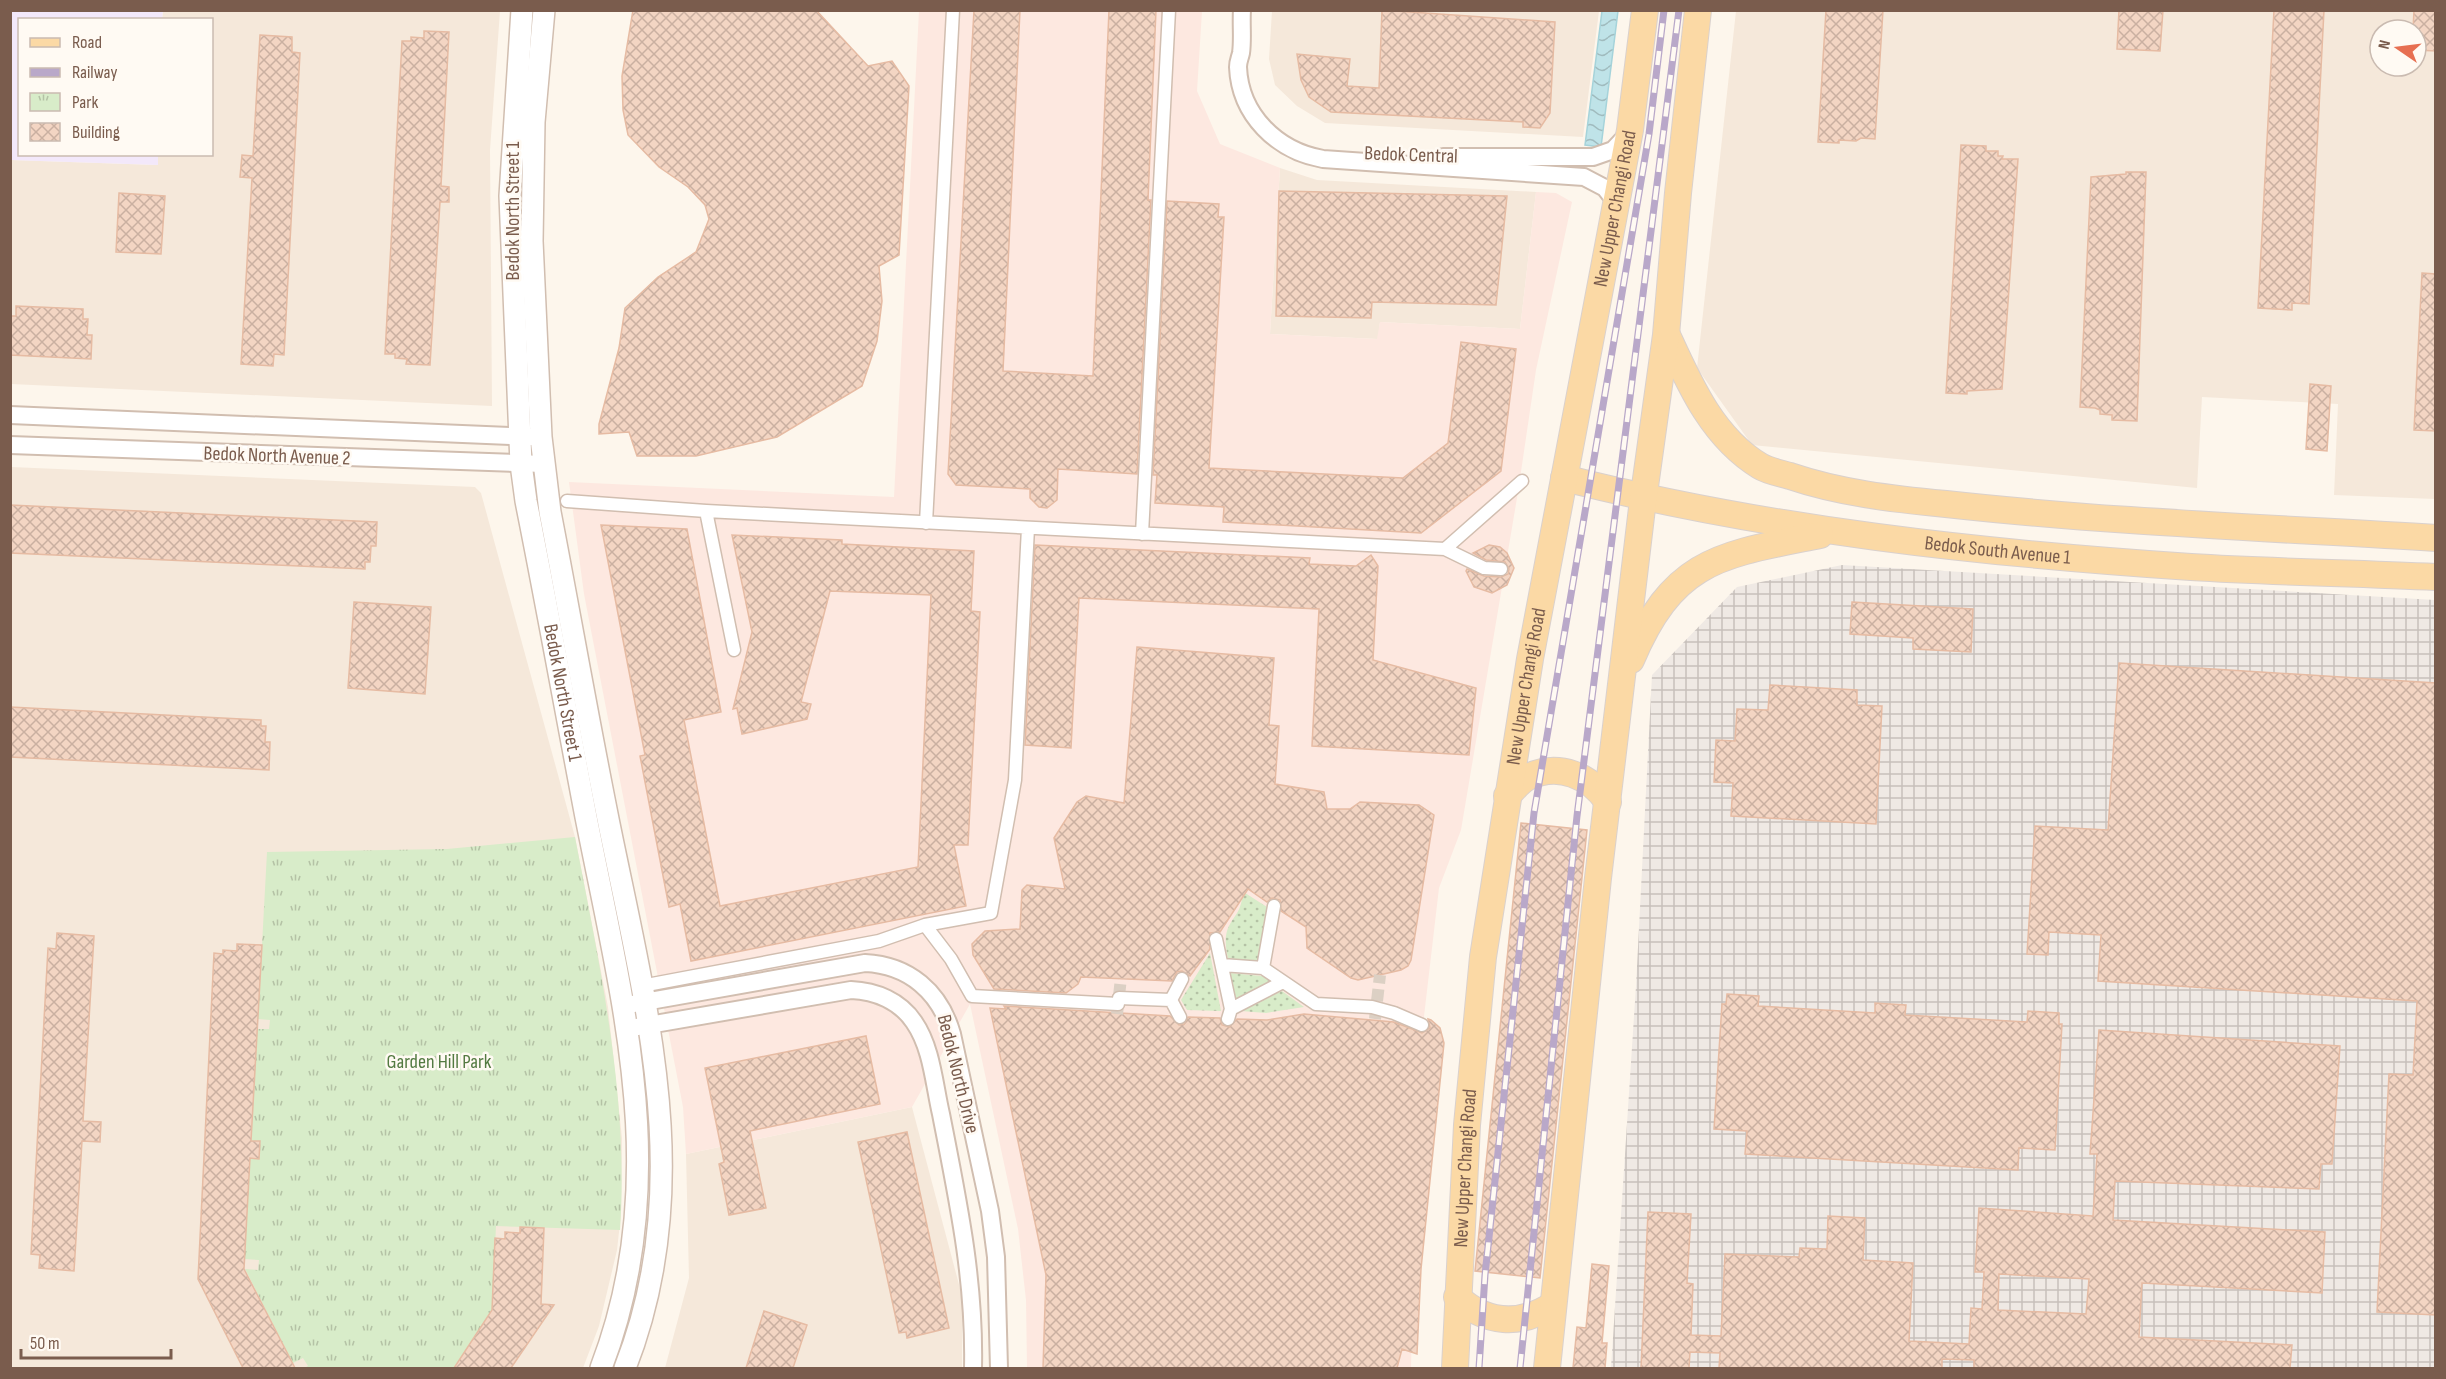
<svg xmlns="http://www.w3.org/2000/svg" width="2446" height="1379" font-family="'Sofia Sans Condensed',sans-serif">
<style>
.residential{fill:#f5e8da;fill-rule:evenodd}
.commercial{fill:#fde8e0}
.industrial{fill:url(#industrial-grid)}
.education{fill:#f3e8fa}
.grass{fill:url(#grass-dots)}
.park{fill:url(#park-tufts)}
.water{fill:url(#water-waves);stroke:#a5d3da;stroke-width:1.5}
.building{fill:url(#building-cross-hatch);stroke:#e6bba3;stroke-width:1.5;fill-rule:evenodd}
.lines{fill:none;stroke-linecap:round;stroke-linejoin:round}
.pedestrian-tunnel{stroke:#dcd0c4;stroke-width:12;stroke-dasharray:12 6;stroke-linecap:butt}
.pedestrian-casing{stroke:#d1beb0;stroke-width:15}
.minor-casing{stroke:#d1beb0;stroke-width:20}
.tertiary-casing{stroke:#d1beb0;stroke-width:24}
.primary-casing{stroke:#dad1cd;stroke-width:28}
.pedestrian{stroke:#fff;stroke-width:12}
.minor{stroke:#fff;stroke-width:16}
.tertiary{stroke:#fff;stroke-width:21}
.primary{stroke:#fbd9a5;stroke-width:26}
.rail-casing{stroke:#b9a8c9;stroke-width:7}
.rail{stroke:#fffaf3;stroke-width:4.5;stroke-dasharray:14;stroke-linecap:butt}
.labels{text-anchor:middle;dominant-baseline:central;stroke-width:5;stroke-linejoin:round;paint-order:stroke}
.street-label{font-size:20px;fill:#7a5c4d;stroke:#fffaf3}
.park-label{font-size:20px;fill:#537a41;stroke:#fffaf3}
</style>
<defs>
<pattern id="industrial-grid" width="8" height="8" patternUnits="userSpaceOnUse" patternTransform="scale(1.5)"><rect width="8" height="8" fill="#efe9e4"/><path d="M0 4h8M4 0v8" fill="none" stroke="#c7c0bb"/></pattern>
<pattern id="grass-dots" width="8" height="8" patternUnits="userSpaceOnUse" patternTransform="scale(1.5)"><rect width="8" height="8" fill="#d8ecc9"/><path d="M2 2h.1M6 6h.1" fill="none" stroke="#b4c2a5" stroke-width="1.8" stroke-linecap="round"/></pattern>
<pattern id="park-tufts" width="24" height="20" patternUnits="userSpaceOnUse" patternTransform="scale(1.5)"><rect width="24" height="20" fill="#d8ecc9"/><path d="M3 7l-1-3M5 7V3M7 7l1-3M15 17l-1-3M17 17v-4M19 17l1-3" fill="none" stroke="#b4c2a5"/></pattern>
<pattern id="water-waves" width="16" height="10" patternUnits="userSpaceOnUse" patternTransform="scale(1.5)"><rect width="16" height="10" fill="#bfe3e8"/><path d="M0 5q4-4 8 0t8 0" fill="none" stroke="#a0bbbe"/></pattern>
<pattern id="building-cross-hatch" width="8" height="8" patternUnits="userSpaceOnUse" patternTransform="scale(1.5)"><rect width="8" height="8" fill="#f3d5c3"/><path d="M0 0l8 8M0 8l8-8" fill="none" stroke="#cab0a1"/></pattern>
</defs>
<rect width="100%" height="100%" fill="#fdf6ec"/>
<!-- residential -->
<path class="residential" d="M163,11h337l-10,139 2,256 -481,-22v-224l146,5 1,-10 54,-1v-134l-50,-1z
M1272,11h327l-16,126 -258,-14 -28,-17 -22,-21 -6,-26z
M1736,11h699v488l-101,-4 4,-91 -136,-7 -5,91 -445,-43 -55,-77zM2380,30h36v36h-36z
M1280,168l37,12 219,12 -16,137 -140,-7 -2,17 -108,-5z
M11,467l464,20 6,6 94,344 33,170 14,131 -1,76 -4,36 -18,76 -16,42h-572z
M912,1107l50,189v72h-297l24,-90 -3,-124z"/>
<!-- commercial -->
<path class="commercial" d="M919,11h283l-5,80 23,53 60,24 -10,166 107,5 3,-17 140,7 16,-137 20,1 16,9 -36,168 -18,122 -57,338 -22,58 -16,137 3,1 -8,32 -7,310h-384l-1,-68 -8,-71 -48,-225 -58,103 -226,47 -3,-47 -99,-513 -15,-112 325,15z"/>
<!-- industrial -->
<path class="industrial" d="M1842,565l593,35v768h-824l25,-382 16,-311 85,-88z"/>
<!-- education -->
<path class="education" d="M11,10l152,1 -1,8 -142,1v134l138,1v10l-147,-5z"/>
<!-- grass -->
<path class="grass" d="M1242,891l25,16 -9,55 -30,-4c-10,-41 16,-36 14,-67z
M1210,953l11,58 -34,-1 -6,-10z
M1230,973l32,3 8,5 -35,18z
M1282,991l22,16 -38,6 -25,-2z"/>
<!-- park -->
<path class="park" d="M575,837c25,130 54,260 45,393l-124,-4 -4,84 -38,58h-150l4,-2 -5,-8 -10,5 -48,-94 13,1 1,-10 -15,-1 6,-101h9l1,-17h-9l6,-112h12l1,-9 -12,-1 9,-167 180,-3z"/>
<!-- water -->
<path class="water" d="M1602,11h16l-17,136 -16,-2z"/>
<!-- building -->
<path class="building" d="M633,10h183l52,56 24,-5 17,25 -10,169 -20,11 3,35 -5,40 -15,45 -85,51 -81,19h-59l-8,-24 -30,2v-10l20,-76 6,-40 33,-31 38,-25 13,-33 -4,-14 -17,-18 -29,-20 -31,-32 -5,-25 -1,-34z
M974,10h46l-17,361 90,5 16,-366h47l-8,190h3l-14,274 -79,-5 -1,31 -10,8 -8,-1 -9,-9v-9l-74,-4 -8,-11z
M1382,10l173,12 -5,91 -10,15 -17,-1v-5l-192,-10 -22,-15 -8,-17 -4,-26 53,5 -3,27 32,2z
M1826,10h57l-8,129 -14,-1 -5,3 -17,-1v3l-21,-1z
M2119,10h44l-3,41 -43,-2z
M2274,10h50l-15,294 -17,-1v7l-34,-2z
M2414,10h22v41l-20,-1v-20h-3z
M424,31l25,1 -8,154 8,1v15h-9l-10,163 -24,-1 1,-5 -12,-1v-4h-10l17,-313h9v-4l13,1z
M260,35l32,2v15l8,1 -16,302 -10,-1 -1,12 -32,-2 11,-186 -12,-1 2,-22 11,1z
M1961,145l25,1v5h12v5h5l-1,3h16l-16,230 -35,2v3l-21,-1z
M2126,172h20l-9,249 -25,-1v-5l-12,-1v-4l-5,-2 -15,-1 11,-230 35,-3z
M1279,191l228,5 -11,109 -124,-3 -1,16 -95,-2z
M119,193l46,3 -4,58 -45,-2z
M1167,201l52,3 -1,13h6l-15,251 194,10 45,-35 13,-101 55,7 -15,122 -80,62 -198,-11 1,-15 -69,-4 2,-28h-4z
M2422,273l14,1v157l-22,-1z
M16,306l67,3v10h5l-1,16h5l-1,24 -81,-4v-39h6z
M2310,384l21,2 -4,65 -21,-2z
M10,505l367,17 -1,24h-5l-1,16h-5v7l-355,-16z
M601,525l86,4 34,183 -37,8 36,186 198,-39 13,-272 -101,-4 -29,111 10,2 -4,15 -65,15 -5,-26 -4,1 19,-77 -20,-97 110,5v4l132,7 -3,60 9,1 -12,233h-14l12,61 -275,55 -11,-57 -11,3 -29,-151 5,-1z
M1035,545l275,13 -1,6 47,2 15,-11 7,11 -5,94 103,28 -7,67 -157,-9 7,-137 -240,-11 -8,150 -46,-3z
M1489,545l11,2 7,6 7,15 -7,17 -15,8 -18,-6 -8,-16 1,-2 17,7 17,1 7,-3 1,-5 -4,-7 -19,-2 -13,-7z
M354,602l77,5 -6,87 -77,-6z
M1852,602l121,7 -2,43 -58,-3v-11l-63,-4z
M1137,647l137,11 -5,67 10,1 -4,58 49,8 3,17h23l10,-7 59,3 15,10 -23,145 -3,6 -7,4 -43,10 -7,-2 -44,-30 -1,-21 -25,-16 -1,-11 -8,-2 -5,4 -19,-13 -28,43 -10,1v16l-20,27 -8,-5 -5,1 -5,9 -91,-4 -3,7 -12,9 -72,-4 -21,-34 -1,-11 13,-13 35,-2 2,-39 5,-5 38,4 -11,-51 23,-36 9,-6 38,7z
M2119,663l317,20v632l-59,-3 12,-238 24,1 4,-74 -319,-20 3,-46 -52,-3 -1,23 -21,-1 8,-128 73,4z
M1770,685l87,5v15l25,1 -6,118 -145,-8 2,-33 -19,-1 2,-42 19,1 2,-32 31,1z
M10,707l251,13v6h5l-1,16h5l-1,28 -259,-13z
M1521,823l66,7 -47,448 -65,-7z
M57,933l37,3 -11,185 18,1 -1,20 -18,-1 -8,130 -35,-3 1,-13 -9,-1 17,-306 8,1z
M237,944l25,1 -11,196h9l-1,18 -9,-1 -6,111 51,99h-52l-45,-89 16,-326 9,1v-4l14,1z
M1727,994l32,2 -1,10 117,7v-10l31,2 -1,10 122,7 1,-11 31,2v11h3l-7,126 -36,-2 -1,22 -273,-16 2,-23 -33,-2 8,-125h4z
M1004,1006l166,10 9,9 5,-1 4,-7 32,1 2,7 7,2 8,-8 30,1 37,-6 90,8 28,11 8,-5 -2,-9 3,1 9,8 4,15 -23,226 -4,85 -15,-5 -5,19h-354l3,-93 -56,-267 16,1z
M2099,1030l241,16 -8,118h-11l-2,25 -204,-8 -2,39 212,12 -3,61 -180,-10 -3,54 153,8 -2,23h-316v-8l-32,-1v9h-223l1,-15 -30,-1 -1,16h-48l7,-156 43,2 -4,69 6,1 -2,51 30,1 4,-82 74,3 1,-9 27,1 1,-33 37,2 -2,42 50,3 -4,78 60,3 2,-36 11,1 2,-37h-9l4,-64 114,8 4,-62h-7zM1999,1274l90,5 -3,35 -88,-4z
M866,1036l14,68 -130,27 16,77 -37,7 -10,-51 5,-2 -19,-94z
M907,1132l42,196 -42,10 -1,-6 -7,1 -41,-191z
M520,1227l24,1 -3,76 13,1 -43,63h-57l38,-58 3,-72 10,1v-7l15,1z
M1592,1264l17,2 -7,77h5l-2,25h-32l4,-41 9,1z
M764,1311l43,14 -14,43h-47z"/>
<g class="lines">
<!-- pedestrian-tunnel -->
<path class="pedestrian-tunnel" d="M1117,1014l4,-36
M1375,1019l5,-44"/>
<!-- pedestrian casing -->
<g class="pedestrian-casing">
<path id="pedestrian" d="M567,501l139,10 739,38 39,19 17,1
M706,511l28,139
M926,523l27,-513
M1142,534l27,-524
M1445,549l77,-68
M925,925l26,34 21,37 146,8
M1216,939l15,70
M1222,965l41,3 53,36 56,3 22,6 28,12
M1263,968l11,-62
M652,984l227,-43 46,-16 66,-12 24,-133 13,-252
M1119,998l52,2
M1180,1017l-9,-17 11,-21
M1228,1019l3,-10 52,-27"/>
</g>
<!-- minor casing -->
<g class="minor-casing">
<path id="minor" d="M1242,10c-1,14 1,30 -1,43 -1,5 -3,8 -3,14 2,48 39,84 85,92l261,18 21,11 11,14
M1443,157h150l20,-7 15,-16
M10,415l521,22
M10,445l534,19
M633,1004l232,-41c44,2 75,29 87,71l38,177 6,46 3,111
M637,1027l214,-37c25,1 49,11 63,32 18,26 20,62 27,92 17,87 34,166 32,254"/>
</g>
<!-- tertiary casing -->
<g class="tertiary-casing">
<g id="tertiary">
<path id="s1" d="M522,10l-12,186 11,268 5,37c21,105 40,211 60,316 37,188 87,364 15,551"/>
<path d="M544,10l-10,112 -2,119 9,196 9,75c20,104 38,208 59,312 37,183 88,362 16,544"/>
</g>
</g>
<!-- primary casing -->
<g class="primary-casing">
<g id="primary">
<path d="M1667,335c22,48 45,102 93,131 8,5 20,7 30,10 50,17 103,23 156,28 163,18 326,24 490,34"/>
<path id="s2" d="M1564,478c205,52 416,75 627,89 81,5 163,6 245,10"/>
<path d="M1631,660c43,-102 90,-105 189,-125"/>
<path d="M1507,796c6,-6 14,-16 21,-19 31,-15 62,-1 80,25"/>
<path d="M1457,1297c29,27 63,29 96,8"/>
<path id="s3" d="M1455,1368l12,-243 16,-168 47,-298 100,-529 15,-120"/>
<path d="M1547,1368l51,-490 44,-370 24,-173 12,-142 20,-183"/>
</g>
</g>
<!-- pedestrian -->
<use href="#pedestrian" class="pedestrian"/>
<!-- minor -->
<use href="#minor" class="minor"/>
<!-- tertiary -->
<use href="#tertiary" class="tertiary"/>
<!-- primary -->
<use href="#primary" class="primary"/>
<!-- rail casing -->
<g class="rail-casing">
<path id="rail" d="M1479,1368l6,-93 49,-462 115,-679 15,-124
M1520,1368l57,-552 102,-806"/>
</g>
<!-- rail -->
<use href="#rail" class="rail"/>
</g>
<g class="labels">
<!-- street labels -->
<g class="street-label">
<text transform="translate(1411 155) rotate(2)">Bedok Central</text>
<text stroke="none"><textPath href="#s3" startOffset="1172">New Upper Changi Road</textPath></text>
<text transform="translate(513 211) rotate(-90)">Bedok North Street 1</text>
<text transform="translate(277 456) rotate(2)">Bedok North Avenue 2</text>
<text stroke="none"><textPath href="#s2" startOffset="440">Bedok South Avenue 1</textPath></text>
<text stroke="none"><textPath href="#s3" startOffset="686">New Upper Changi Road</textPath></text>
<text stroke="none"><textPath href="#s1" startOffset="687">Bedok North Street 1</textPath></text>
<text transform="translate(958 1074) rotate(76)">Bedok North Drive</text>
<text stroke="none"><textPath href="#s3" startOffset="200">New Upper Changi Road</textPath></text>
</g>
<!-- park labels -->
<g class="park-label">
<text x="439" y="1062">Garden Hill Park</text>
</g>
</g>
<!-- border -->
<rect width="2446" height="1379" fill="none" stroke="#7a5c4d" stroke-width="24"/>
<!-- legend -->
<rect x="18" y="18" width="195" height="138" fill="#fffaf3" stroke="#cabbb1" stroke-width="1.5"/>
<rect x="30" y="38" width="30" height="9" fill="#fbd9a5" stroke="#cabbb1" stroke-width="1.5"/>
<text x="72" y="48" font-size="18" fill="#7a5c4d">Road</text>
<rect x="30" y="68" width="30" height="9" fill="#b9a8c9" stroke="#cabbb1" stroke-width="1.5"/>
<text x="72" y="78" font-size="18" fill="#7a5c4d">Railway</text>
<rect x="30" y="93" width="30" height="18" fill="url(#park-tufts)" stroke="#cabbb1" stroke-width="1.5"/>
<text x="72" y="108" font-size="18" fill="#7a5c4d">Park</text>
<rect x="30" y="123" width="30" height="18" fill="url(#building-cross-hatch)" stroke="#cabbb1" stroke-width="1.5"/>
<text x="72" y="138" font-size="18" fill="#7a5c4d">Building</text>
<!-- north arrow -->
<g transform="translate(2398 48) rotate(284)"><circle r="28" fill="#fffaf3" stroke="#cabbb1" stroke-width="1.5"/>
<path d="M0-4.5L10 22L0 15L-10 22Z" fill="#e76f51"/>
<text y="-9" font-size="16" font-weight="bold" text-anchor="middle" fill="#7a5c4d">N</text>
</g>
<!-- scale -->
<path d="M21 1349v9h150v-9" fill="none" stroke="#7a5c4d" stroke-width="3"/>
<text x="30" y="1349" font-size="18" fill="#7a5c4d" stroke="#fffaf3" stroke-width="4.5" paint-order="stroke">50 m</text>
</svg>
